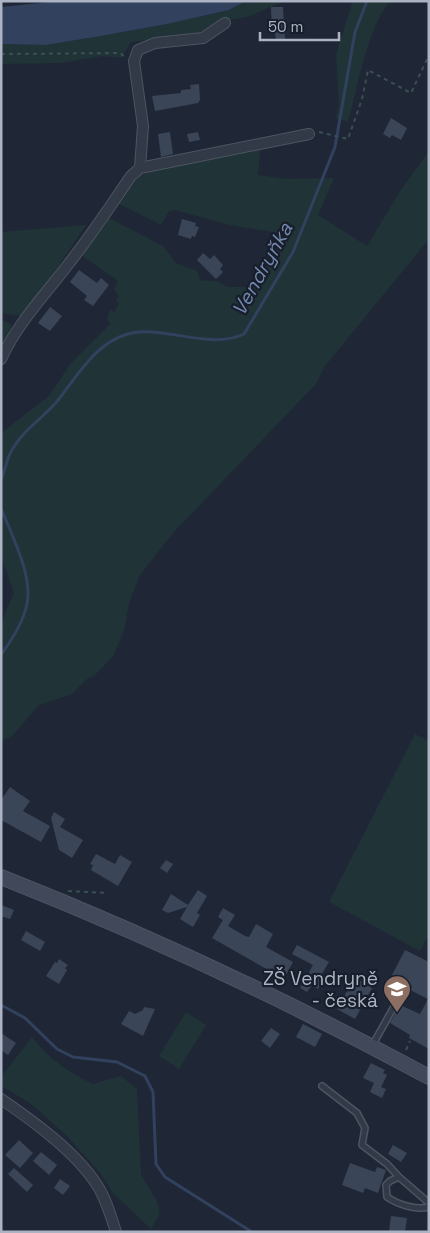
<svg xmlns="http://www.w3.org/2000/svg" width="430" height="1233" font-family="'Space Grotesk',sans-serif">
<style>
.green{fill:#203337}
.water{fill:#31415e}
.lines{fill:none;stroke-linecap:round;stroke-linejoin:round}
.stream{stroke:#31415e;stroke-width:3}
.building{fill:#3a4557}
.lane-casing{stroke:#4d5462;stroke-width:8}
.street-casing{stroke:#4d5462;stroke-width:12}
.secondary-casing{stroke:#4d5462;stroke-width:16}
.path{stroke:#3b4f52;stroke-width:2;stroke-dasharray:4 4;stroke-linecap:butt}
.lane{stroke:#323947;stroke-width:5}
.street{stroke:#323947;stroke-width:10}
.secondary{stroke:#40485a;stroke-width:14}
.labels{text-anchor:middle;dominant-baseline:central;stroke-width:4.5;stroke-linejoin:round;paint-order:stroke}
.poi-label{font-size:19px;fill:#acb4c4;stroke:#181e2b;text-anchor:end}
.water-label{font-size:20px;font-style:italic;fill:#7388ae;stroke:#181e2b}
</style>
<rect width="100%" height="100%" fill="#1f2736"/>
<!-- green -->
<path class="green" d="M246,1h39l-38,16 -30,5 -18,11 -68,9 -10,16 -19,-2 -41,7 -60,1v-20l45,1 55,-9 66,-12 62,-14z
M353,1h39c-22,15 -36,93 -44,121l-12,-4 3,-14 -3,-50z
M259,150l1,1 -2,24 30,4 46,-1 -16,37 49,31 33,-55 29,-40v88l-104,127 -9,18 -143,149 -33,42 -11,28 -5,28 -11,25 -11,12 -8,8 -7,3 -15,15 -33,11 -26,30 -12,7v-119l13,-30 -13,-37v-123l48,-37 22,-33 40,-40 -4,-3 3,-11 4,3 5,-9 -3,-2 3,-5 -5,-7 4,-8 -37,-26 28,-37 54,28 13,17 21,8 3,9 19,2 8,5h27l31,-53 -55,-9 -55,-15 -6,1 -8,14 -42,-21 21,-29 30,-9z
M86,225l-49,73 -15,18 -21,-3v-81z
M1,319l11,6 -11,25z
M415,734l14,7v194l-9,16 -91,-49z
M186,1012l20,13 -27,44 -20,-13z
M32,1037c17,22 36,35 61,47l28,-8 16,13 4,86 16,26 3,13 -9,15 -38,-36 -12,-19 -33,-37 -38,-34 -29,-17v-9z"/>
<!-- water -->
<path class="water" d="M59,1h187l-17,9 -62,14 -66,12 -55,9 -45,-1v-37z"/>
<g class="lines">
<!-- stream -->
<path class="stream" d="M1,481c3,-8 5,-17 8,-25 10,-24 35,-38 50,-57 21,-27 41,-63 79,-67 34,-3 73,17 106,2l49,-82 42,-105 20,-115 12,-31
M1,508c10,26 32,67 26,96 -4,19 -15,35 -26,51
M1,1005l24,13 32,31 16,8 44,5 28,14 8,16 3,72 9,13 87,55"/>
</g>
<!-- building -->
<path class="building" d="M271,7h12l2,32h-9l-1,-6h-3z
M199,84l1,16 -2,3 -43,8 -3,-15 29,-3v-3l10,-1 -1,-4z
M391,118l16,10 -6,12 -9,-5 -2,3 -7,-4z
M170,132l3,22 -12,3 -3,-23z
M198,132l2,8 -11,2 -2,-8z
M182,219l14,4 -1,3 4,1 -4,10 -3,-1 -1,3 -13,-4z
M203,253l7,6 4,-4 9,10 -3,4 3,3 -7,7 -19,-19z
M79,270l18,13 4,-5 8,7 -16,21 -9,-6 3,-4 -17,-14z
M50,307l12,9 -12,15 -12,-8z
M10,787l20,14 -7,10 27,15 -9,16 -40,-22v-20z
M54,812l11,7 -5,8 23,13 -11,18 -13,-8 -8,-32z
M96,854l19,10 5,-9 12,7 -14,24 -27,-16 2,-5 -3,-1z
M166,860l7,4 -6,9 -7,-5z
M198,890l9,6 -10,17 3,2 -7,12 -13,-8 7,-12 -19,6 -6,-3 9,-16 17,11z
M1,905l13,5 -4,9 -9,-3z
M223,908l12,7 -7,11 17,10 4,1 7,-13 17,10 -7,13 27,15 -9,17 -72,-41 11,-18 -5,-3z
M26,931l19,11 -5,9 -19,-11z
M297,945l32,17 -9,15 4,3 -6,9 -6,-4 -5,7 -7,-4 13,-23 -21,-11z
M405,950l24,12v87l-20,-11 1,-3 -20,-12 10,-18 20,9 8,-15 -18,-9 2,-4 -20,-11z
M59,959l9,6 -3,3 2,2 -8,14 -13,-8 9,-14 2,1z
M355,977l17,11 -17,31 -18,-10z
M144,1007l11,2 -12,27 -22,-12 8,-13 6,3 8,-4z
M303,1024l19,10 -7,13 -19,-10z
M271,1028l9,6 -10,14 -9,-7z
M1,1033l15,10 -8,12 -7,-5z
M371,1063l14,7 -2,3 4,2 -6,12 5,2 -4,9 -12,-6 4,-9 -11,-5z
M19,1140l14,13 -13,15 -15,-13z
M393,1145l14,8 -6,9 -13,-8z
M41,1152l16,13 -8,10 -16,-14z
M350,1163l25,9 2,-5 9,3 -8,23 -13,-5 -2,5 -21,-8z
M14,1168l19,17 -6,7 -19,-18z
M60,1179l10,7 -7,9 -9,-7z
M391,1216l16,2 -2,13 -16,1z"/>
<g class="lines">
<!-- lane casing -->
<g class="lane-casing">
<path id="lane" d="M372,1046l33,-59
M322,1086l35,27 8,15 -3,17 25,19 12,13
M429,1203l-30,-26 -9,4 -4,4 1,12c12,8 28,13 42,10"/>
</g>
<!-- street casing -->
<g class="street-casing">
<path id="street" d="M140,168l3,-42 -9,-65 4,-11 17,-7 48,-5 22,-15
M1,359c17,-37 45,-65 69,-97 22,-28 41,-57 61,-86l9,-8 169,-34
M1,1099c32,22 75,53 96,86 9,14 14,31 19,47"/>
</g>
<!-- secondary casing -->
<g class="secondary-casing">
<path id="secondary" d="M1,877c147,58 289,125 428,200"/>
</g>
<!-- path -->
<path class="path" d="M1,54l119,-1 5,4
M319,132l29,7 14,-40 6,-29 43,23 18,-38
M68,891l40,2
M406,1050l4,-9"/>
<!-- lane -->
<use href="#lane" class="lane"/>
<!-- street -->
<use href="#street" class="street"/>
<!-- secondary -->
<use href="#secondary" class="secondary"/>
</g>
<!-- icons -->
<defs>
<g id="school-pin" transform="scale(1.4375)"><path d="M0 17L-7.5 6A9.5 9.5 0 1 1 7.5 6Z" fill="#8d6e63" stroke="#181e2b"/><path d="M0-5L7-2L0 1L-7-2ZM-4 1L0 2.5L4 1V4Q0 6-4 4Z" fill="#fff"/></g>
</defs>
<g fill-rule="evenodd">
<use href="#school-pin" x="397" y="989"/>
</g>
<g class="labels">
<!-- poi labels -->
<g class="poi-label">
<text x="378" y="978">ZŠ Vendryně<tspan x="378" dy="22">- česká</tspan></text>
</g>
<!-- water labels -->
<g class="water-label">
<text transform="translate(262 269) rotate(-61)">Vendryňka</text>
</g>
</g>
<!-- border -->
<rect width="430" height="1233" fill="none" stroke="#acb4c4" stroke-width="5"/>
<!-- scale -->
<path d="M260 32v8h79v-8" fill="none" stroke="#acb4c4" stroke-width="2.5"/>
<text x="268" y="32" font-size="15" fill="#acb4c4" stroke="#181e2b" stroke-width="4" paint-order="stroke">50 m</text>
</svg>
